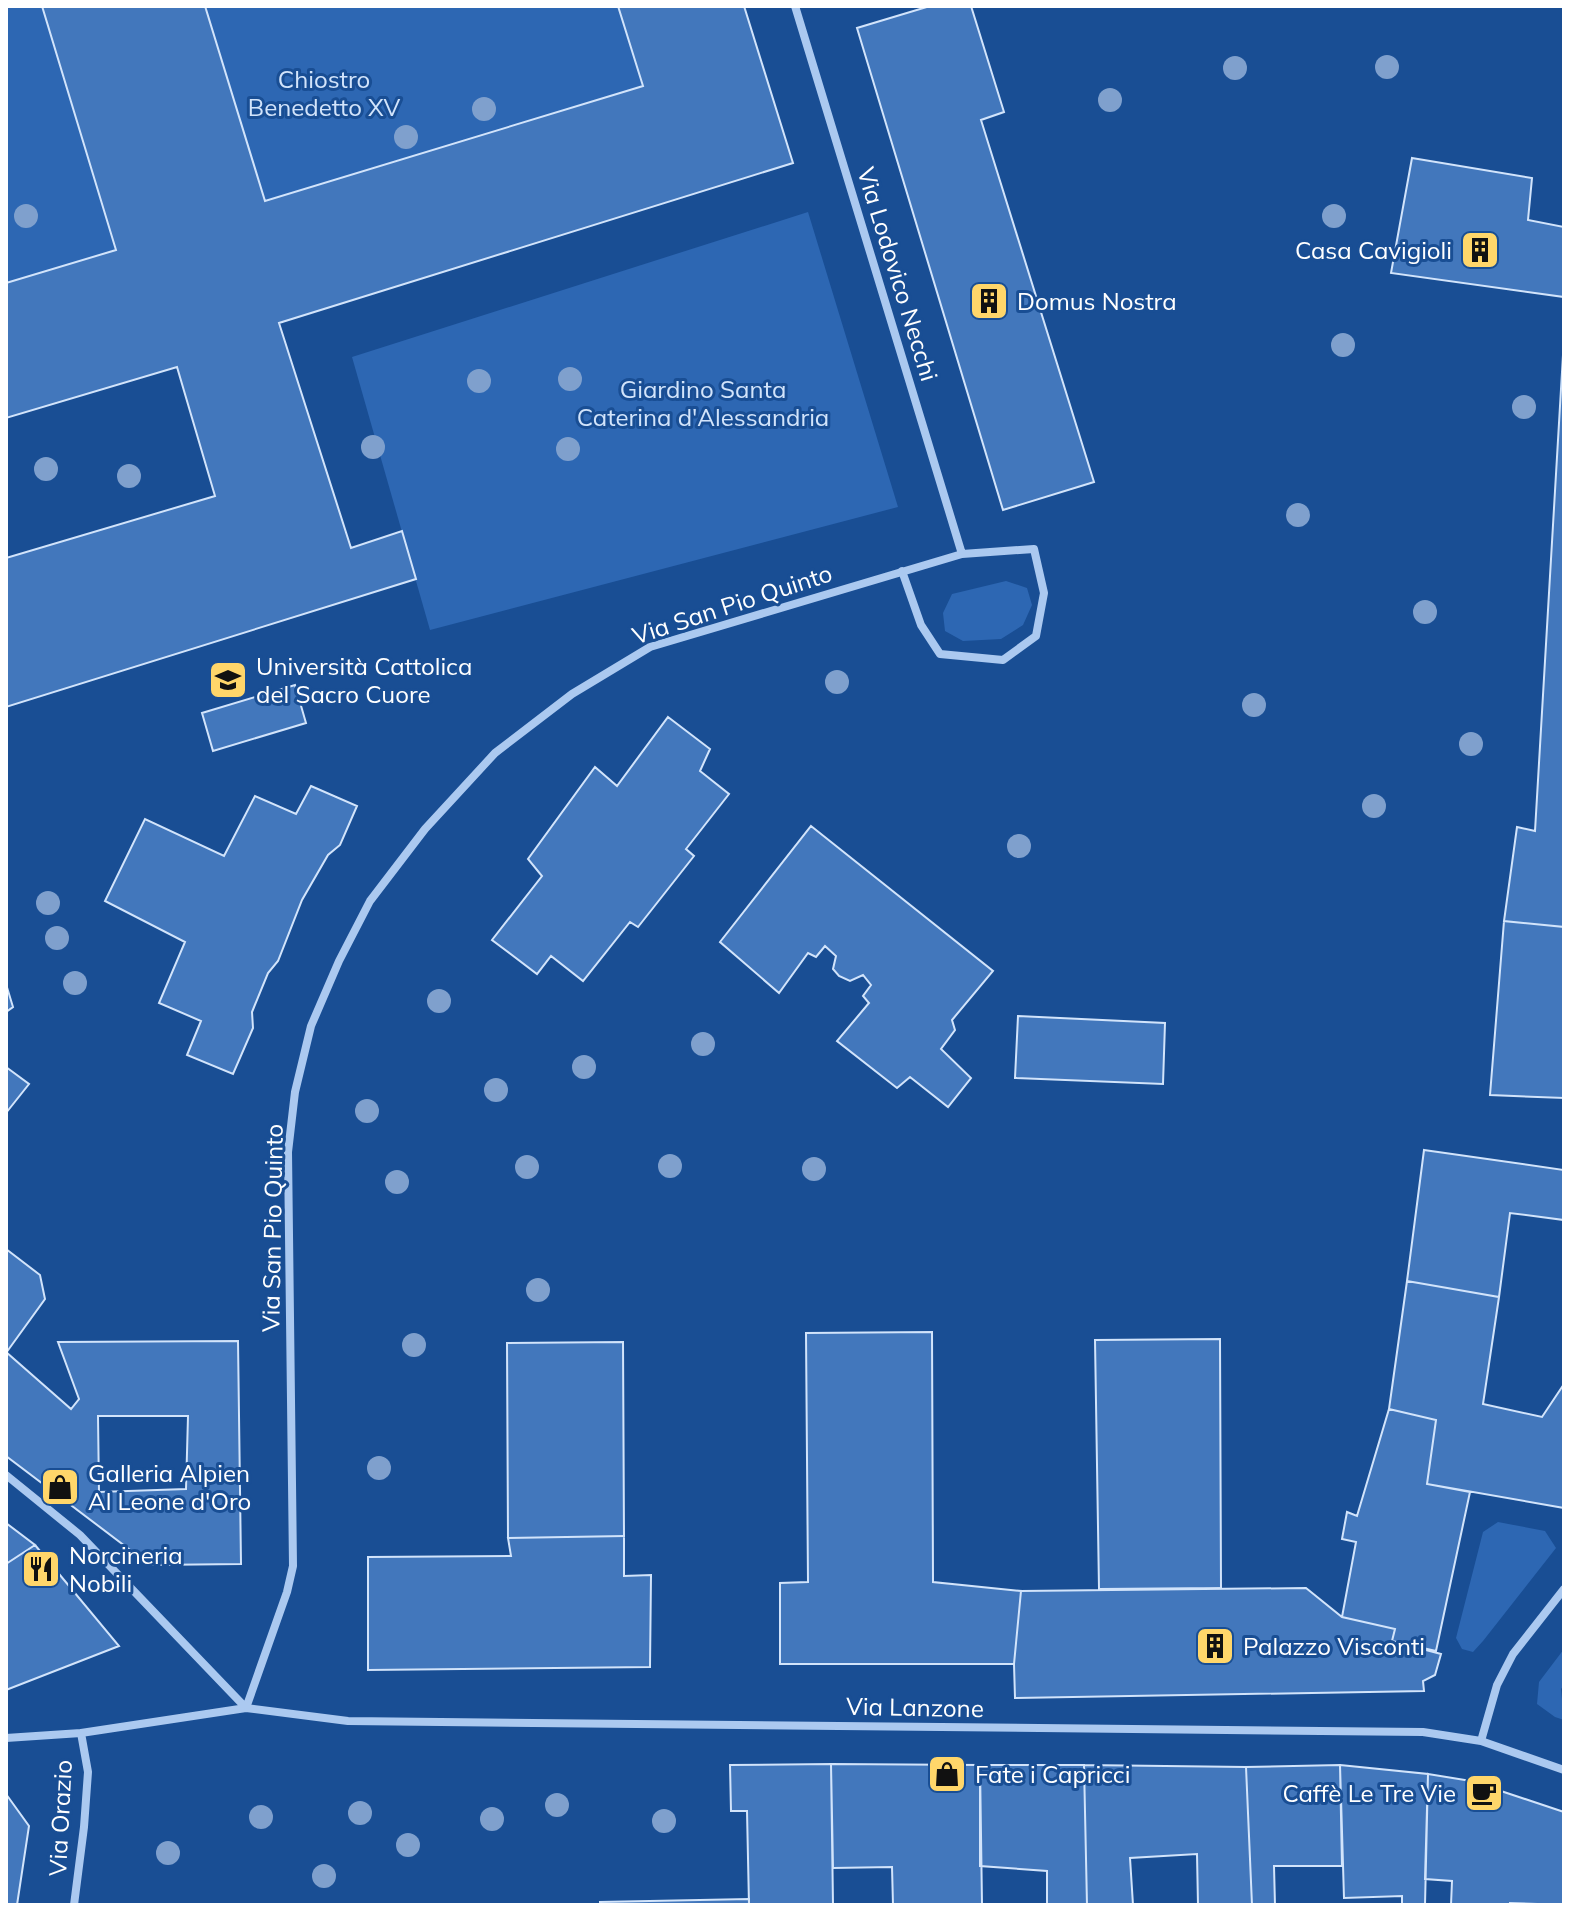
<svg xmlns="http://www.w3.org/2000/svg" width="1570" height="1911" font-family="Mulish,sans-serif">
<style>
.green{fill:#2d67b3}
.building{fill:#4277bc;stroke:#d2e4fb;stroke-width:2;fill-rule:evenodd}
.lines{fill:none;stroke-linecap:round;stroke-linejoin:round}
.minor{stroke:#abc9f0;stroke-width:8}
.tree{fill:#7fa0cd}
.labels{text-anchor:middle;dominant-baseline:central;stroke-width:6;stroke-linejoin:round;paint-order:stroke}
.park-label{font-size:24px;fill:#d2e4fb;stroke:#194e94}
.poi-label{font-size:24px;fill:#fff;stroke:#194e94;text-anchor:start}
.street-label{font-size:24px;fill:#fff;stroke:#194e94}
</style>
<rect width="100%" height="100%" fill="#194e94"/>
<!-- green -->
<path class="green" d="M6,6h36l74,244 -110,33z
M205,6h413l25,80 -378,115z
M808,212l90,295 -468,123 -78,-273z
M1006,581l21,7 5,17 -9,20 -22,14 -38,2 -18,-10 -2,-18 9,-19z
M1498,1522l47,9 11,17 -73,93 -10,11 -11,-3 -6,-11 27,-106z
M1564,1649v36l-3,4 3,31 -9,-3 -18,-13 2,-22z"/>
<!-- building -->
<path class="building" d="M42,6h163l60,195 378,-115 -25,-80h126l49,157 -514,160 72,225 51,-17 14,48 -410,128v-149l209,-62 -38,-129 -171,51v-135l110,-33z
M930,6h41l33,106 -23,8 113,362 -91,28 -146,-482z
M1412,158l120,20 -4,42 36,7v70l-173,-24z
M1564,338v589l-60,-6 13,-94 18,4z
M295,685l11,38 -93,28 -11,-38z
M668,717l42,32 -10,22 29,23 -43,55 8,7 -56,71 -8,-5 -47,59 -32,-25 -14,18 -45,-34 50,-64 -14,-17 67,-92 22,19z
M311,786l46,20 -17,39 -12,10 -26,45 -24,61 -10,12 -16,39 1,16 -20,46 -46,-19 14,-34 -42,-18 26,-61 -80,-41 40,-82 79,37 31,-60 41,18z
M811,826l182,145 -41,49 3,10 -14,19 30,29 -23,29 -38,-30 -13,11 -60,-47 32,-38 -6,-7 8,-11 -8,-10 -13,6 -11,-5 -6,-7 3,-13 -11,-10 -9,11 -8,-4 -29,40 -59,-51z
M1504,921l60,6v171l-74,-3z
M6,984l7,23 -7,5z
M1018,1016l147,7 -2,61 -148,-6z
M6,1067l23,17 -23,29z
M1424,1150l140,20v50l-54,-7 -11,84 -92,-16z
M6,1249l34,26 5,24 -39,54z
M1407,1281l92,16 -16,107 59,13 22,-33v124l-137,-24 9,-64 -47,-11z
M932,1332l1,250 88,9 -7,73h-234v-81l28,-1 -2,-249z
M1220,1339l1,249 -122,1 -4,-249z
M238,1341l3,223 -91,1 -144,-109v-104l65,57 8,-10 -21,-57zM98,1416h90l-2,73 -87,3z
M623,1342l1,194 -116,2 -1,-195z
M1389,1409l47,11 -9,64 43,8 -34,159 -44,-10 3,-12 -53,-12 14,-75 -14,-3 5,-27 10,4z
M6,1523l29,22 -29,19z
M624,1536v40l27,-1 -1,92 -282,3v-113l143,-1 -3,-18z
M35,1545l84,101 -113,44v-126z
M1306,1588l36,29 53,12 -3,12 49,13 -6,21 -12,6 1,10 -409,7 -1,-34 7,-73z
M831,1764l149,1 2,140h-89l-1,-38 -59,1z
M831,1764l2,141h-84l-2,-94h-16l-1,-46z
M980,1765h104l3,140h-40v-34l-67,-5z
M1084,1765l162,2 6,138h-54l-1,-51 -67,4 3,47h-46z
M1340,1765l88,9 -3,131h-23v-9l-58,2z
M1340,1765l2,101h-68l1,39h-23l-6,-138z
M1428,1774l43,7 93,31v93l-54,-2v2h-59l1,-24 -27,-2z
M6,1794l23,32 -12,79h-11z
M749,1899v6h-149v-3z"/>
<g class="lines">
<!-- minor -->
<path class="minor" d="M795,6l167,548
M6,1475l74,60 166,173
M246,1708l41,-116 6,-26 -5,-414 7,-60 16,-66 28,-65 31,-60 55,-72 70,-76 77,-59 78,-47 312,-93 72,-5 10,44 -8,43 -33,24 -63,-6 -19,-29 -19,-54
M6,1738l75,-5 165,-25 102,13 1075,11 58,9 83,29
M1481,1741l16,-56 16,-31 51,-65
M74,1905l10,-78 4,-55 -7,-39"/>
</g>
<!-- trees -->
<g class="tree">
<circle cx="1387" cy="67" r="12"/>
<circle cx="1235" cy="68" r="12"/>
<circle cx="1110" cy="100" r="12"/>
<circle cx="484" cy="109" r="12"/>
<circle cx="406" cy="137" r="12"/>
<circle cx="26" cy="216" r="12"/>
<circle cx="1334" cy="216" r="12"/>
<circle cx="1343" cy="345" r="12"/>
<circle cx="570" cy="379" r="12"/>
<circle cx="479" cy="381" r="12"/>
<circle cx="1524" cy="407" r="12"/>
<circle cx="373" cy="447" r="12"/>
<circle cx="568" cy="449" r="12"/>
<circle cx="46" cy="469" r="12"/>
<circle cx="129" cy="476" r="12"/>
<circle cx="1298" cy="515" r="12"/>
<circle cx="1425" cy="612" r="12"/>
<circle cx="837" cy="682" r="12"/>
<circle cx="1254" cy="705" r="12"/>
<circle cx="1471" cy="744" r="12"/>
<circle cx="1374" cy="806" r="12"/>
<circle cx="1019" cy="846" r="12"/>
<circle cx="48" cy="903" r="12"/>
<circle cx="57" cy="938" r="12"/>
<circle cx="75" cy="983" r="12"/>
<circle cx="439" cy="1001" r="12"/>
<circle cx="703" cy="1044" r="12"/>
<circle cx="584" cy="1067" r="12"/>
<circle cx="496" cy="1090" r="12"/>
<circle cx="367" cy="1111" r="12"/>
<circle cx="670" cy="1166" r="12"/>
<circle cx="527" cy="1167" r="12"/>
<circle cx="814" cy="1169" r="12"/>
<circle cx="397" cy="1182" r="12"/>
<circle cx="538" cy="1290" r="12"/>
<circle cx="414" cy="1345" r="12"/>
<circle cx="379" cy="1468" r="12"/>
<circle cx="557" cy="1805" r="12"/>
<circle cx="360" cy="1813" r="12"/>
<circle cx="261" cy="1817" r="12"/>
<circle cx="492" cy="1819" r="12"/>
<circle cx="664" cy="1821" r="12"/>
<circle cx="408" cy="1845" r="12"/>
<circle cx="168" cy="1853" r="12"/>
<circle cx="324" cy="1876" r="12"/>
</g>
<!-- icons -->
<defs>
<g id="building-square" transform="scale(2)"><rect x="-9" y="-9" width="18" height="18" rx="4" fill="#ffd66a" stroke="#194e94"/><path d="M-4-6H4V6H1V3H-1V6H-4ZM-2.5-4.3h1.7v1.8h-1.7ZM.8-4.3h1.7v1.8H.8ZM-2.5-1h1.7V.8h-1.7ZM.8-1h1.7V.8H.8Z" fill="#111"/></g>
<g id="university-square" transform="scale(2)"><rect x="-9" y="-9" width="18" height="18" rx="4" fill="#ffd66a" stroke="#194e94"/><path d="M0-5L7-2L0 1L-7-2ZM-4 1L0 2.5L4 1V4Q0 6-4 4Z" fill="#111"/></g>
<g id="shop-square" transform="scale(2)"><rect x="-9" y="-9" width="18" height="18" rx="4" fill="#ffd66a" stroke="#194e94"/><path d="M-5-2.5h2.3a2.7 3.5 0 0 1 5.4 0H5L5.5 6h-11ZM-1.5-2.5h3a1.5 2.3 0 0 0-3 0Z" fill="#111"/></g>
<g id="restaurant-square" transform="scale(2)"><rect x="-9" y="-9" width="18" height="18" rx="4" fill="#ffd66a" stroke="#194e94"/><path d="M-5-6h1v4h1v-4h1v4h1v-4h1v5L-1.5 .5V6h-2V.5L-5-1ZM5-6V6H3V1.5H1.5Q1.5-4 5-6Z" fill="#111"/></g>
<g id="cafe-square" transform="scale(2)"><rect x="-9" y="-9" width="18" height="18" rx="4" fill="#ffd66a" stroke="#194e94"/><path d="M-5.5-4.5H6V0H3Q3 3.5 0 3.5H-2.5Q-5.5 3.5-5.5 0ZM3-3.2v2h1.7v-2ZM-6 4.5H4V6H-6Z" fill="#111"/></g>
</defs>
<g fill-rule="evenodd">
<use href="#building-square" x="1480" y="250"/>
<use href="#building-square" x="989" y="301"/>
<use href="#university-square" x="228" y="680"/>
<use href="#shop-square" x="60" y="1487"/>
<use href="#restaurant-square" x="41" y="1569"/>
<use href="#building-square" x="1215" y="1646"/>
<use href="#shop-square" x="947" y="1774"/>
<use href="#cafe-square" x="1484" y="1793"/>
</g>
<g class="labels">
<!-- park labels -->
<g class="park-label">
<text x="324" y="79">Chiostro<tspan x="324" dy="28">Benedetto XV</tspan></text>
<text x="703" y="389">Giardino Santa<tspan x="703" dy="28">Caterina d'Alessandria</tspan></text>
</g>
<!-- poi labels -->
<g class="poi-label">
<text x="1452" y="250" text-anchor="end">Casa Cavigioli</text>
<text x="1017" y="301">Domus Nostra</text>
<text x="256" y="666">Università Cattolica<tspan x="256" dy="28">del Sacro Cuore</tspan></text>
<text x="88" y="1473">Galleria Alpien<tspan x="88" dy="28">Al Leone d'Oro</tspan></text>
<text x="69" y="1555">Norcineria<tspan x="69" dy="28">Nobili</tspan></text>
<text x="1243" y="1646">Palazzo Visconti</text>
<text x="975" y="1774">Fate i Capricci</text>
<text x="1456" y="1793" text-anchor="end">Caffè Le Tre Vie</text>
</g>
<!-- street labels -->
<g class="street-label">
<text transform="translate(898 274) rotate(73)">Via Lodovico Necchi</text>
<text transform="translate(732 604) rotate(-18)">Via San Pio Quinto</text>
<text transform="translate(272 1228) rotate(-89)">Via San Pio Quinto</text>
<text transform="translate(915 1707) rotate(1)">Via Lanzone</text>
<text transform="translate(60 1818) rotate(-87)">Via Orazio</text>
</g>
</g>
<!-- border -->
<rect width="1570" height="1911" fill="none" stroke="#ffffff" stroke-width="16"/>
</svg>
